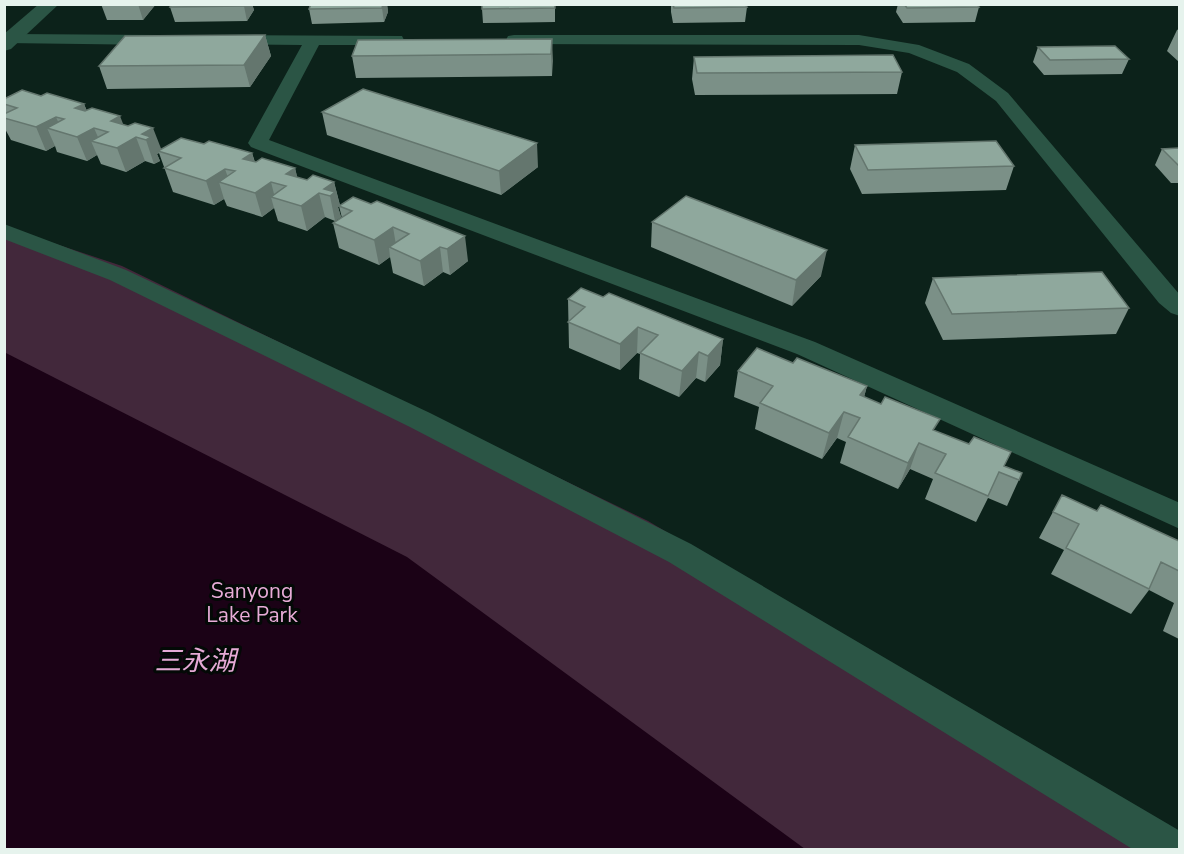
<svg xmlns="http://www.w3.org/2000/svg" width="1184" height="854" font-family="'Nunito Sans','Noto Sans SC',sans-serif">
<style>
.green{fill:#42283b}
.water{fill:#1b0216}
.lines{fill:none;stroke-linecap:round;stroke-linejoin:round}
.minor{fill:#2b5545;fill-rule:evenodd}
.tertiary{fill:#2b5545;fill-rule:evenodd}
.wall{fill:#7b9087}
.shaded-wall{fill:#64766e}
.building{fill:#8fa89d;stroke:#64766e;stroke-width:1.5}
.labels{text-anchor:middle;dominant-baseline:central;stroke-width:6;stroke-linejoin:round;paint-order:stroke}
.park-label{font-size:21px;fill:#e8acd8;stroke:#030906}
.near-water-label{font-size:27px;font-style:italic;fill:#e5a9d5;stroke:#030906}
</style>
<rect width="100%" height="100%" fill="#0c221a"/>
<!-- green -->
<path class="green" d="M5,227l117,39 526,255 495,292 36,37h-1174z"/>
<!-- water -->
<path class="water" d="M4,352l403,205 398,292h-800z"/>
<g class="lines">
<!-- minor -->
<path class="minor" d="M11,34l148,1 8,5 -8,5 -154,-2 -1,-7z
M229,35l173,1 2,4 -2,4 -6,1h-77l-50,95 546,202 365,161v26l-383,-175 -546,-207 -3,-4 54,-98 -79,-1 -2,-4z
M514,35h345l60,10 50,19 39,29 172,202v21l-9,-3 -12,-10 -163,-202 -39,-29 -48,-19 -50,-8 -351,-1 -2,-4 2,-4z
M4,224l122,46 304,143 261,131 489,287v19h-46l-465,-288 -259,-135 -300,-147 -106,-41z"/>
<!-- tertiary -->
<path class="tertiary" d="M39,4h20l-48,45 -7,2v-17z"/>
</g>
<!-- wall -->
<path class="wall" d="M101,4h55l-13,16h-36z
M252,4l2,6 -7,11 -72,1 -5,-15z
M311,4h76l1,8 -4,10 -72,2 -3,-15z
M555,4v18l-72,1 -1,-14z
M671,4h74l2,3 -2,15 -72,1 -2,-11z
M898,4h79l2,3 -4,15 -72,1 -7,-11z
M1179,29v33l-12,-11 10,-21z
M265,35l6,21 -21,31 -143,2 -8,-23z
M552,39v37l-196,2 -4,-22z
M1038,47l91,12 -7,15 -78,1 -11,-13z
M694,57l208,15 -5,22 -202,1 -3,-16z
M41,96l43,8 3,7 36,14 38,24 43,-5 48,9 3,9 40,6 2,9 10,3 27,2 6,23 31,-1 97,57 -18,14 -7,-3 -19,14 -31,-13 -3,-16 -11,8 -40,-17 -6,-25 9,-5 -3,-12 -1,1 3,10 -6,4 -10,-4 -18,14 -29,-10 -4,-13 -12,9 -35,-11 -3,-7 -10,6 -41,-13 -14,-39 -2,1 3,7 -6,3 -9,-3 -19,11 -25,-8 -4,-9 -10,6 -30,-9 -2,-6 -9,5 -35,-11 -7,-13v-28z
M322,112l216,55 -37,28 -174,-60z
M855,145l159,21 -8,24 -144,4 -12,-25z
M1179,148v35h-8l-16,-18 7,-16z
M652,222l169,54 -29,30 -141,-59z
M933,278l196,30 -13,26 -173,6 -18,-37z
M603,297l120,42 -3,26 -15,17 -9,-4 -17,19 -40,-18 1,-25 -3,-1 -17,17 -51,-22 -1,-49z
M793,363l74,23 -3,11 72,34 33,13 42,8 -7,14 18,7 -15,33 -19,-8 -12,24 -51,-23 8,-20 -23,-10 -12,20 -58,-26 6,-21 -9,-4 -15,21 -67,-30 4,-22 -25,-10 4,-26z
M1062,495l35,16 82,30v98l-16,-8 11,-28 -25,-13 -18,24 -80,-40 13,-24 -25,-12z"/>
<!-- shaded-wall -->
<path class="shaded-wall" d="M138,4h18l-13,16z
M245,4h7l2,6 -7,11 -3,-15z
M383,4h4l1,8 -4,10 -2,-14z
M265,35l6,21 -21,31 -6,-22z
M552,39l1,22 -1,15 -1,-22z
M84,104l9,23 -18,-19z
M120,116l9,23 -18,-18z
M56,117l7,16 -16,-5 8,18 -9,5 -10,-24z
M94,128l7,16 -10,-3 6,14 -10,6 -10,-24z
M153,128l9,23h-4l1,2 -2,1 3,7 -6,3 -8,-24 -4,-6z
M136,137l9,24 -19,11 -9,-24z
M537,143l1,24 -37,28 -2,-24z
M252,153l7,24 -16,-18z
M295,168l6,24 -15,-18z
M225,169l6,17 -12,-4 5,17 -10,6 -8,-24z
M271,182l4,16 -4,-1 3,11 -12,9 -7,-24z
M334,182l6,24 -2,1 3,10 -6,4 -5,-25 -6,-7z
M319,193l6,24 -18,14 -6,-25z
M393,227l4,24 -8,-4 1,10 -11,8 -5,-25z
M465,236l3,25 -18,14 -3,-26z
M440,247l3,25 -19,14 -4,-25z
M827,250l-6,26 -29,30 4,-26z
M638,327l-1,26 -17,17v-26z
M723,339l-3,26 -15,17 3,-26z
M699,352l-3,26 -17,19 3,-26z
M867,386l-7,26v-17z
M844,412l-7,26 -15,21 7,-26z
M919,443l-9,26 -12,20 10,-26z"/>
<!-- building -->
<path class="building" d="M172,4h73l-1,2 -74,1z
M311,4h72l-1,4 -73,1z
M482,4h73v4l-73,1z
M673,4h72l2,3 -73,1z
M904,4h73l2,3 -72,1z
M265,35l-21,30 -145,1 26,-30z
M552,39l-1,15 -199,2 6,-16z
M1115,46l14,13 -79,1 -12,-13z
M893,55l9,17 -205,1 -3,-16z
M363,89l174,54 -38,28 -177,-59z
M22,90l19,6 6,-3 37,11 -9,4 10,3 7,-3 28,8 -9,5 17,5 7,-3 18,5 -11,6 9,3 -5,3 -10,-3 -19,11 -26,-7 17,-9 -14,-4 -17,9 -30,-9 17,-9 -8,-2 -20,10 -32,-9v-4l13,-6 -13,-4v-5z
M181,138l23,6 5,-3 43,12 -9,6 13,3 6,-4 33,10 -9,6 21,6 6,-5 21,7 -10,7 11,3 -5,4 -11,-3 -18,13 -30,-9 15,-11 -15,-4 -16,11 -36,-11 16,-11 -10,-2 -19,12 -42,-13 17,-10 -23,-7z
M996,141l18,25 -146,4 -13,-25z
M1179,148v18l-17,-17z
M686,196l141,54 -31,30 -144,-58z
M353,197l18,7 6,-3 88,35 -18,13 -7,-2 -20,14 -31,-14 20,-13 -16,-7 -19,13 -41,-17 19,-12 -13,-5z
M1102,272l27,36 -177,6 -19,-36z
M581,288l22,9 6,-4 114,46 -15,17 -9,-4 -17,19 -42,-18 18,-18 -20,-8 -18,17 -52,-22 17,-15 -17,-8z
M757,348l36,15 4,-5 70,28 -7,9 21,9 4,-7 55,22 -7,11 36,14 5,-7 37,15 -7,14 18,7 -3,7 -20,-8 -11,24 -53,-23 11,-19 -27,-11 -11,20 -60,-26 12,-19 -16,-6 -15,21 -69,-30 13,-17 -35,-15z
M1062,495l35,16 4,-6 78,36v30l-18,-9 -12,27 -83,-41 13,-24 -26,-12z"/>
<g class="labels">
<!-- park labels -->
<g class="park-label">
<text x="252" y="591">Sanyong<tspan x="252" dy="24">Lake Park</tspan></text>
</g>
<!-- near-water labels -->
<g class="near-water-label">
<text x="195" y="661">三永湖</text>
</g>
</g>
<!-- border -->
<rect width="1184" height="854" fill="none" stroke="#e6f3ed" stroke-width="12"/>
</svg>
